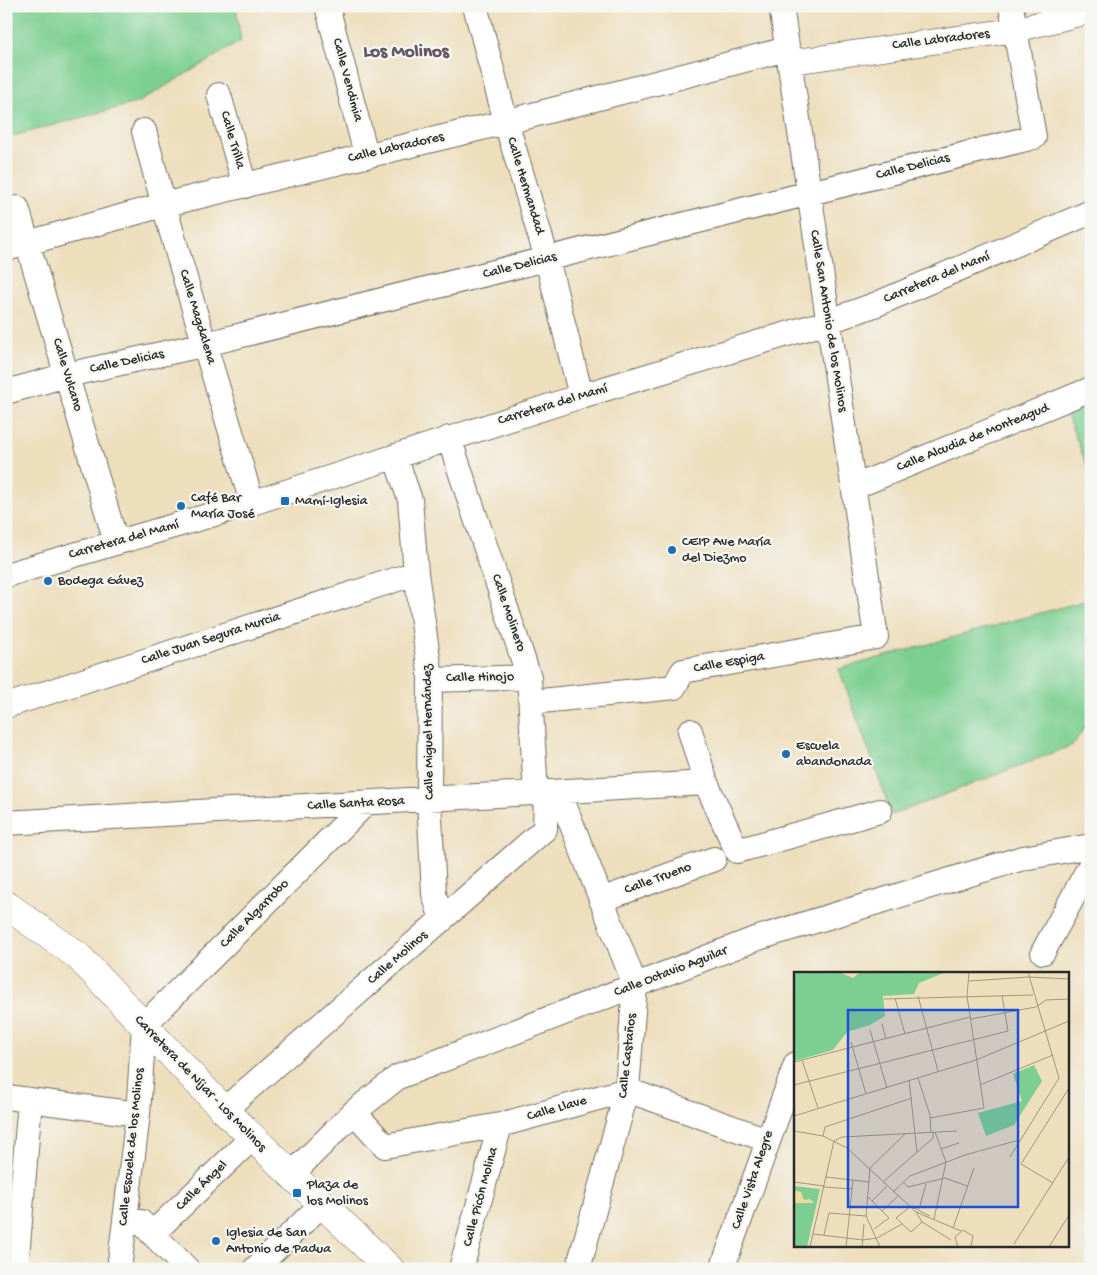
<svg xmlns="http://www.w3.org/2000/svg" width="1097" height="1275" font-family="'Gochi Hand',sans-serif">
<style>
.green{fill:#7dcf91;stroke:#547d5e}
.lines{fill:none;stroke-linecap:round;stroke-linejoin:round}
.minor-casing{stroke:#6f6a5e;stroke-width:26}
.major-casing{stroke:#6f6a5e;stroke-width:29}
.minor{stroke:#fff;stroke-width:24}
.major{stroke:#fff;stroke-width:28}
.poi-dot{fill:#1f6fb2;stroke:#f6f6f2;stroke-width:2}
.labels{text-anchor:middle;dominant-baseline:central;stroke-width:4.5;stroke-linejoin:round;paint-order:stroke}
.street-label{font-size:14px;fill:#2b2b2b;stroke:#f6f6f2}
.poi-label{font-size:14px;fill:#2b2b2b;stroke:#f6f6f2;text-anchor:start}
.district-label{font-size:19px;font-weight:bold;fill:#665967;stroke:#f6f6f2}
.inset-road{fill:none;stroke:#9f9682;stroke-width:1}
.view{fill:#1d4ed8;fill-opacity:0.15;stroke:#1d4ed8;stroke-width:2.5}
.inset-edge{fill:none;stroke:#2b2b2b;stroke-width:2.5}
</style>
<rect width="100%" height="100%" fill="#f6f6f2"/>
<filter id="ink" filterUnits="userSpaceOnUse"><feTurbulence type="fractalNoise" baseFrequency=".02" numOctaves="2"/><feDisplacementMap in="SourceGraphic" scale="10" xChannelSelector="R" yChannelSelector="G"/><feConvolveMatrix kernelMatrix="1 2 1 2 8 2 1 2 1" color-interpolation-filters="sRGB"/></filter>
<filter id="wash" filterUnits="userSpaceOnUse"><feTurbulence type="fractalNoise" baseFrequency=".0096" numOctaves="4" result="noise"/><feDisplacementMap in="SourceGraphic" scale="20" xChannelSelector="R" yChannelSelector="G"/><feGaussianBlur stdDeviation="1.12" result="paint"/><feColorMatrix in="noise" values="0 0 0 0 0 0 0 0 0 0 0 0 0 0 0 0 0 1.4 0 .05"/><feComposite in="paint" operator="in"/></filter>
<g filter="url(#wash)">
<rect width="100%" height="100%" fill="#eddebc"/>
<!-- green -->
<path class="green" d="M6,6h230l5,35 -102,61 -133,36z
M1091,403v73l-25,-63z
M1091,599v118l-18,28 -181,70 -53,-146z"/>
</g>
<g filter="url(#ink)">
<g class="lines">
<!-- minor casing -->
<g class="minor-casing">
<path id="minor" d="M327,6l39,148
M475,6l31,116 41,137 34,137
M791,62l224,-32 76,-19
M219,95l26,91
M144,131c32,125 72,248 108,372
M17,208l99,334
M6,249l157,-44 343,-83 281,-73
M6,392l61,-17 139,-31 828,-207 -23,-131
M449,438l80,239 7,117
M395,456l15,44 6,73 14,99 -1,127 5,95 8,26
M854,487l237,-98
M6,575l246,-72 329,-107 246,-74 50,-18 214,-92
M430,680l99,-3
M532,702l142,-15 9,-16 193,-34 -95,-631
M6,706l410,-133
M690,731l16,52 31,68 143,-40
M559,792l76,193 -8,105 -49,179
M6,823l700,-40
M601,900l113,-41
M1043,952l48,-88
M6,1097l132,17
M224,1110l321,-281 1,-36
M354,1112l31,34 115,-21 127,-35 140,50
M290,1176l64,-64 44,-35 357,-138 268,-81 68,-12
M141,1222l46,47
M152,1234l100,-96
M16,1269l14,-168
M119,1269l19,-155 6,-89 222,-222
M255,1269l66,-64
M461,1269l39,-144
M722,1269l74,-205"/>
</g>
<!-- major casing -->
<g class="major-casing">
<path id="major" d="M6,905l72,51 146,154 166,159"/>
</g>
<!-- minor -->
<use href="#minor" class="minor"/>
<!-- major -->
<use href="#major" class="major"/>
</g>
</g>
<!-- markers -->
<g class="poi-dot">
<rect x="280" y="496" width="10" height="10" rx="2.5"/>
<circle cx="181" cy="506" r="5"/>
<circle cx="672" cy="550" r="5"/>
<circle cx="48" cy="581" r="5"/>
<circle cx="786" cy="754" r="5"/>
<rect x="292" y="1188" width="10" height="10" rx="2.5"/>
<circle cx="216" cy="1241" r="5"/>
</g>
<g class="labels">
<!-- street labels -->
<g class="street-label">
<text transform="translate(941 40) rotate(-7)">Calle Labradores</text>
<text transform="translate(347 80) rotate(75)">Calle Vendimia</text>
<text transform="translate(232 140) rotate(74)">Calle Trilla</text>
<text transform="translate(396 148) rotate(-13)">Calle Labradores</text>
<text transform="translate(913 167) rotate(-14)">Calle Delicias</text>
<text transform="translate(525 186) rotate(73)">Calle Hermandad</text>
<text transform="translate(520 266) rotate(-14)">Calle Delicias</text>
<text transform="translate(937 278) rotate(-23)">Carretera del Mamí</text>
<text transform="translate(197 317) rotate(73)">Calle Magdalena</text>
<text transform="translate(828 321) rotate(81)">Calle San Antonio de los Molinos</text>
<text transform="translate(127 362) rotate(-12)">Calle Delicias</text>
<text transform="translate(67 375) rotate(73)">Calle Vulcano</text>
<text transform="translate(553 405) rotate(-17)">Carretera del Mamí</text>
<text transform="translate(973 438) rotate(-22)">Calle Alcudia de Monteagud</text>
<text transform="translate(124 540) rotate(-16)">Carretera del Mamí</text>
<text transform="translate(508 613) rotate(71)">Calle Molinero</text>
<text transform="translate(211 639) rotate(-18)">Calle Juan Segura Murcia</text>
<text transform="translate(729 663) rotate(-10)">Calle Espiga</text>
<text transform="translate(480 678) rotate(-1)">Calle Hinojo</text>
<text transform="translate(429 732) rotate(-91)">Calle Miguel Hernández</text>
<text transform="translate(356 804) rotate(-3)">Calle Santa Rosa</text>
<text transform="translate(658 879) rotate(-20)">Calle Trueno</text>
<text transform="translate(255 914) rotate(-45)">Calle Algarrobo</text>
<text transform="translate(398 958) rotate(-41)">Calle Molinos</text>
<text transform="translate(671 972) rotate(-21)">Calle Octavio Aguilar</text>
<text transform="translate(628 1056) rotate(-84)">Calle Castaños</text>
<text transform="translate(200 1084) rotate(46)">Carretera de Níjar - Los Molinos</text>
<text transform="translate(557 1109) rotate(-16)">Calle Llave</text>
<text transform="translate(132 1147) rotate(-84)">Calle Escuela de los Molinos</text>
<text transform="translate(753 1180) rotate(-71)">Calle Vista Alegre</text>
<text transform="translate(202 1186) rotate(-44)">Calle Ángel</text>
<text transform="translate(481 1197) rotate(-75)">Calle Picón Molina</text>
</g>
<!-- poi labels -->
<g class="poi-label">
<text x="191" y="498">Café Bar<tspan x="191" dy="16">María José</tspan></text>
<text x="295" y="501">Mamí-Iglesia</text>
<text x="682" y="542">CEIP Ave María<tspan x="682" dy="16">del Diezmo</tspan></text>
<text x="58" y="581">Bodega Gávez</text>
<text x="796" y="746">Escuela<tspan x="796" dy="16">abandonada</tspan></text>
<text x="307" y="1185">Plaza de<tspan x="307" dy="16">los Molinos</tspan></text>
<text x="226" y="1233">Iglesia de San<tspan x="226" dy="16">Antonio de Padua</tspan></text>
</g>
<!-- district labels -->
<g class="district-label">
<text x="406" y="52">Los Molinos</text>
</g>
</g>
<!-- overview -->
<g transform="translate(794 972)">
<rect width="275" height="275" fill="#eddebc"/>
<path d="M0,0h45l14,6 7,-6h86l-27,11 -5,11 -31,2 2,20 -15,9 -23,7 -14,18 -39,11zM240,93l8,16 -28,44 -28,11 -8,-23 44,-12 -9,-27zM0,214l26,3 -13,58h-13z" fill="#7dcf91"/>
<path d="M0,218l7,2 3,8 6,-1 4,4h-20z" fill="#eeda9e"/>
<path class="inset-road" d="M175,9l60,-4 40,2M124,24l20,75M101,26l10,36M90,27l149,-4M177,47l65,-12 10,-7 23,-1M88,52l4,15M76,58l17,58M57,70l15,52M8,88l16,48M0,90l176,-45M124,106l12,37 1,18M115,108l8,72M0,113l214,-54 -6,-36M186,113l73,-30M0,144l182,-56 93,-39M136,146l54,-10 -17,-112 2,-24M0,159l29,5 24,12 69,64 45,19M29,164l2,-9 87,-29M147,177l18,-6M216,185l49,-79 -31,-106M32,205l43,5M0,210l30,4M89,210l50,-44v-6M109,210l5,5 37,-9 22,8M259,211l-32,-19 48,-76M30,215l28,2M99,220l17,-16 55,-21 54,-15M74,225l21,21 -15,11M78,229l15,-15M116,234l20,10M116,235l-14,11 15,14 11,-10M125,237l7,-25M88,239l16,-15M122,240l6,10 29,18M140,247l12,-57 -11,-30M159,256l21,-60M19,262l50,6 14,-2 25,-14M30,263l5,-22 37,3M220,272l55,-87M16,275l24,-106 8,-4 115,-6M52,275l7,-67M68,275l2,-23M86,275l-14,-31 4,-48 35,-34M164,275l-3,-10 8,-7 10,6 -2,11M255,275l20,-32"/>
<path class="view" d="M54,38h170v197h-170z"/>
<rect width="275" height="275" class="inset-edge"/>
</g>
<!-- margin -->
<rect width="1097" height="1275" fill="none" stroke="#f6f6f2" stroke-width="25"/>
</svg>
